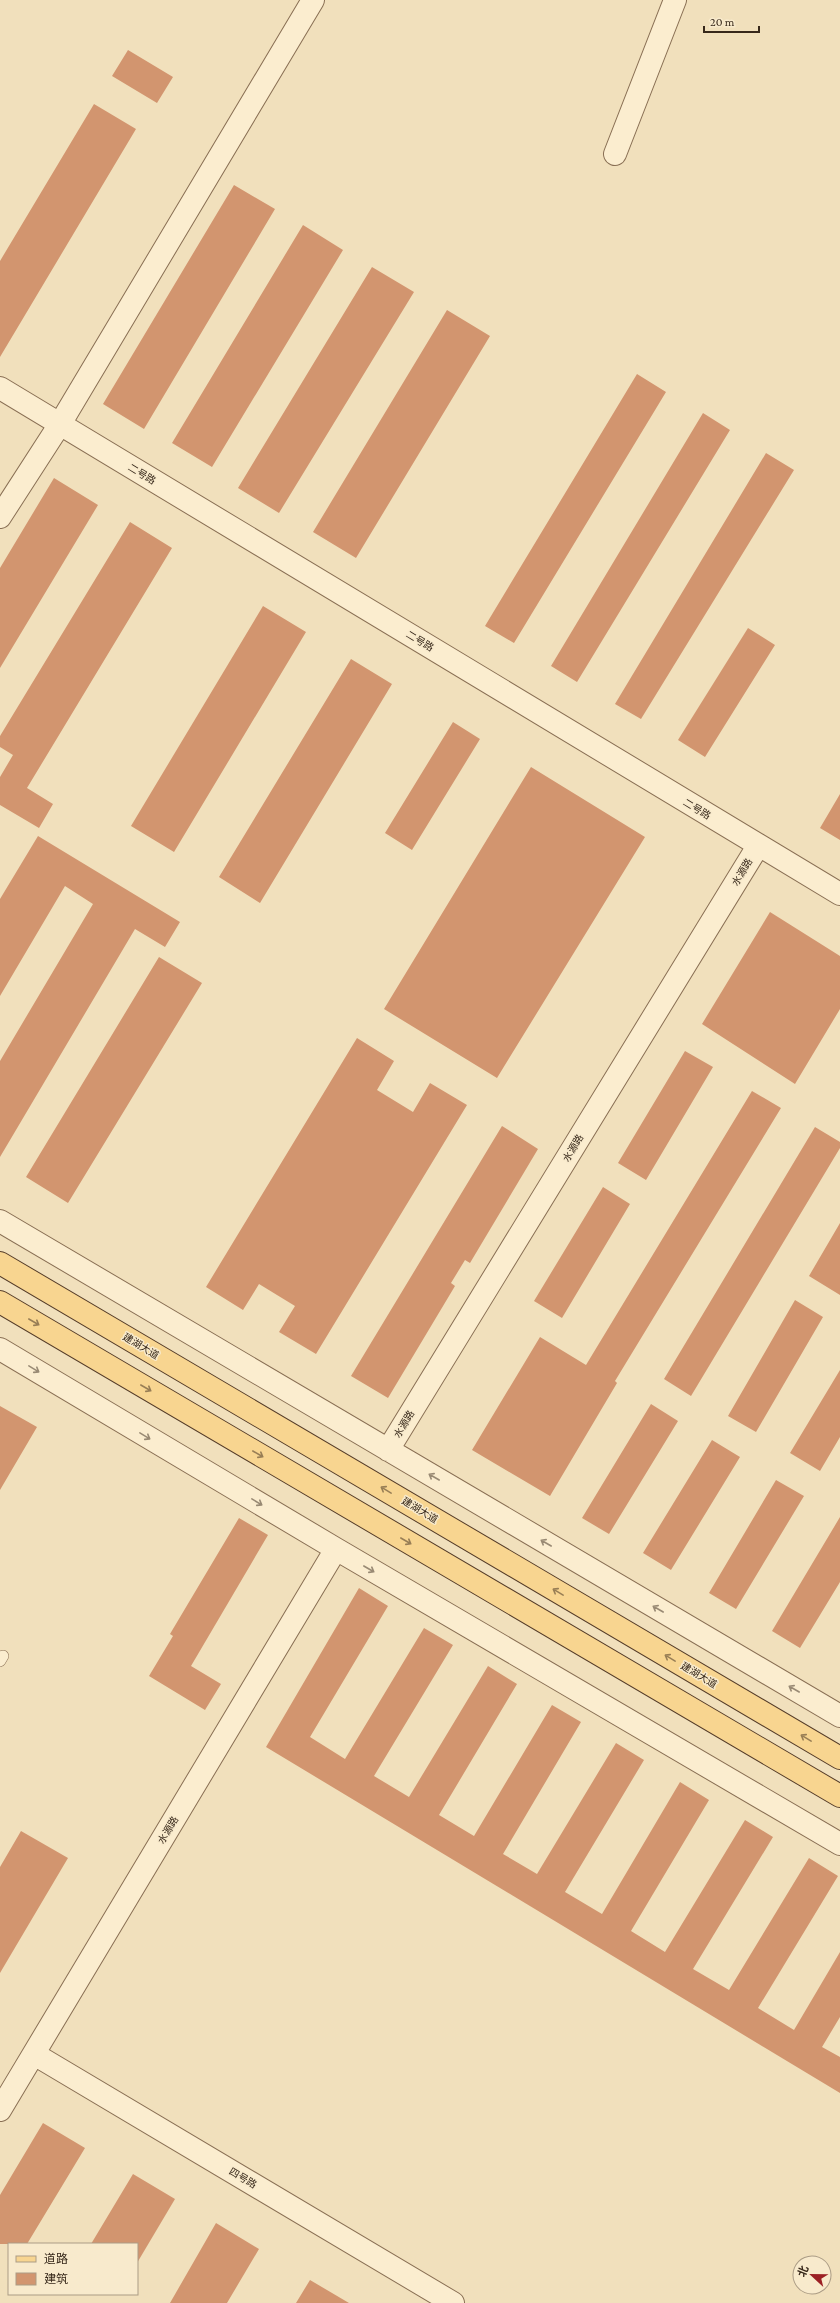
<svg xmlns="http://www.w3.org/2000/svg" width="840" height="2303" font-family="'Crimson Pro','Noto Sans SC',serif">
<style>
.building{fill:#d2956f}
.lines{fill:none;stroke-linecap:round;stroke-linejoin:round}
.lane-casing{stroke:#896f54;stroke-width:12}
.street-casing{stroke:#896f54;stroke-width:24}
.primary-casing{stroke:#563d29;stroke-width:24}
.lane{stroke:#fbedcf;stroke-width:11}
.street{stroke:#fbedcf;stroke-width:22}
.primary{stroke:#f8d590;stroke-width:22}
.oneway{stroke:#987e55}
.oneway2{stroke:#998a74}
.labels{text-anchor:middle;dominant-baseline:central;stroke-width:3;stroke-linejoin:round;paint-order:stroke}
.street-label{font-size:10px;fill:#37281a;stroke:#f8eacc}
</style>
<rect width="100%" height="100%" fill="#f1e0bc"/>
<!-- building -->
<path class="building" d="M128,50l45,27 -16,26 -45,-27z
M94,104l42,25 -136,228v-96z
M234,185l41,24 -131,220 -41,-25z
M303,225l40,25 -131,217 -40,-24z
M372,267l42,25 -135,221 -41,-25z
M447,310l43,26 -134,222 -43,-26z
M637,374l29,18 -152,251 -29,-17z
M703,413l27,17 -153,252 -26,-16z
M766,453l28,17 -153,249 -26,-15z
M54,478l44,27 -98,163v-100z
M130,522l42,26 -145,240 26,16 -14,24 -39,-23v-28l13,-22 -13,-8v-11z
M263,606l43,26 -132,220 -43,-26z
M748,628l27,17 -70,112 -27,-17z
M351,659l41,25 -132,219 -41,-26z
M453,722l27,17 -68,111 -27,-17z
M531,767l114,70 -148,241 -113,-69z
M840,794v46l-20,-12z
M38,836l142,86 -15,25 -30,-18 -135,228v-96l93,-157 -28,-18 -65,110v-97z
M770,912l70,44v53l-45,75 -93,-60z
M159,957l43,26 -134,220 -42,-26z
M357,1038l37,23 -17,29 36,22 17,-29 37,22 -151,249 -37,-22 16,-26 -36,-22 -16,26 -37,-23z
M685,1051l28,16 -67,113 -28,-17z
M752,1091l29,17 -166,273 2,2 -67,113 -78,-46 68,-113 46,28z
M502,1126l36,23 -68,114 -5,-3 -14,23 4,3 -67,112 -37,-22z
M815,1127l25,15v6l-149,248 -27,-17z
M603,1187l27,17 -68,114 -28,-17z
M840,1223v72l-31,-19z
M795,1300l28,17 -67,115 -28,-16z
M840,1370v67l-20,34 -30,-18z
M651,1404l27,17 -69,113 -27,-16z
M0,1406l37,21 -37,63z
M712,1440l28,17 -69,113 -28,-17z
M776,1480l28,16 -68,113 -27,-16z
M840,1517v65l-40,66 -28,-17z
M239,1518l29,17 -77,131 30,18 -16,26 -56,-34 24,-40 -3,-2z
M359,1588l29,18 -78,131 35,22 79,-131 29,17 -79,131 35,21 79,-131 29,18 -78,131 35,21 78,-131 29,17 -78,132 34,20 79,-131 28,17 -79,132 37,22 78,-132 29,18 -78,131 34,21 80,-132 28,17 -80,132 36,21 80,-132 29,18 -80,132 36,22 46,-78v65l-18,30 18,10v36l-574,-346z
M21,1831l47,27 -68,115v-106z
M43,2123l42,25 -58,96h-27v-49z
M133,2174l42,25 -38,64v-19h-46z
M216,2223l43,26 -32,54h-57z
M310,2280l39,23h-53z"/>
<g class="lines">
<!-- lane casing -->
<g class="lane-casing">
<path id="lane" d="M0,1661l3,-5"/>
</g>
<!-- street casing -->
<g class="street-casing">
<path id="street" d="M615,154l60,-154
M0,388l840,506
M0,517l60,-93 253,-424
M0,1221l840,495
M0,1349l336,200 504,295
M388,1450l370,-604
M34,2054l419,249
M0,2110l336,-561"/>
</g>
<!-- primary casing -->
<g class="primary-casing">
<path id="primary" d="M0,1263l840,495
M0,1302l840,494"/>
</g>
<!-- lane -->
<use href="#lane" class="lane"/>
<!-- street -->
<use href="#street" class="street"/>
<!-- primary -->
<use href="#primary" class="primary"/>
</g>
<!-- one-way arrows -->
<defs><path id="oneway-shaft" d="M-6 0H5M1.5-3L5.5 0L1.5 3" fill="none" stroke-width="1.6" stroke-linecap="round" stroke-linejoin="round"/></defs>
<g class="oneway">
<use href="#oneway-shaft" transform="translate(34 1322) rotate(30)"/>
<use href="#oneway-shaft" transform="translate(146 1388) rotate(30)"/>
<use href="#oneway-shaft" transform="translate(258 1454) rotate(30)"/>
<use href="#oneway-shaft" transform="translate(386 1490) rotate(-149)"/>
<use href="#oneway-shaft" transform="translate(406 1541) rotate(30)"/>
<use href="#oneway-shaft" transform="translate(558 1592) rotate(-149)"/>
<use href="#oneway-shaft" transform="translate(670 1658) rotate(-149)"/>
<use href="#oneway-shaft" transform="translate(806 1738) rotate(-149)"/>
</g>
<g class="oneway2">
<use href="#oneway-shaft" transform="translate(34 1369) rotate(31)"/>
<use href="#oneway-shaft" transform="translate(145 1436) rotate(31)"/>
<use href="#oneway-shaft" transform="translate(434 1477) rotate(-150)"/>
<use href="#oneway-shaft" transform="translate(257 1502) rotate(31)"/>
<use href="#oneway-shaft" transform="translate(546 1543) rotate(-150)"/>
<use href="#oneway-shaft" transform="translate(369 1569) rotate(30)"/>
<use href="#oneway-shaft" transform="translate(658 1609) rotate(-150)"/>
<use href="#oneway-shaft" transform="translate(794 1689) rotate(-150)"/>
</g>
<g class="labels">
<!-- street labels -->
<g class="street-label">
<text transform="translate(142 474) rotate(31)">二号路</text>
<text transform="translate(420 641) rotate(31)">二号路</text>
<text transform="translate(697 809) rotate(31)">二号路</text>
<text transform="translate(742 872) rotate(-59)">水源路</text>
<text transform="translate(573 1148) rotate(-59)">水源路</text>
<text transform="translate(141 1346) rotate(31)">建湖大道</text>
<text transform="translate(404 1424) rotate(-59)">水源路</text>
<text transform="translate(420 1510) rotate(31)">建湖大道</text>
<text transform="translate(699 1675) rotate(31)">建湖大道</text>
<text transform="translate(168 1830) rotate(-59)">水源路</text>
<text transform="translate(243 2178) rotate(31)">四号路</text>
</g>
</g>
<!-- legend -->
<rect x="8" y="2243" width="130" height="52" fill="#f8eacc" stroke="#ab9c85"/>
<rect x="16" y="2256" width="20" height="6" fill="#f8d590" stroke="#ab9c85"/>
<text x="44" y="2263" font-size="12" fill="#37281a">道路</text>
<rect x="16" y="2273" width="20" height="12" fill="#d2956f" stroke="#ab9c85"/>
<text x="44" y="2283" font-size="12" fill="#37281a">建筑</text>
<!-- north arrow -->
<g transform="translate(812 2275) rotate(292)"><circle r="19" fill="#f8eacc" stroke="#ab9c85"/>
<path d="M0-3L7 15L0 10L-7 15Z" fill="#9c2024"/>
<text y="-6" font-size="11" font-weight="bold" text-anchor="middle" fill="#37281a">北</text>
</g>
<!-- scale -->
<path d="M704 26v6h55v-6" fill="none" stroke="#37281a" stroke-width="2"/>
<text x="710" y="26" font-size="12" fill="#37281a" stroke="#f8eacc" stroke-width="3" paint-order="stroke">20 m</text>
</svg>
